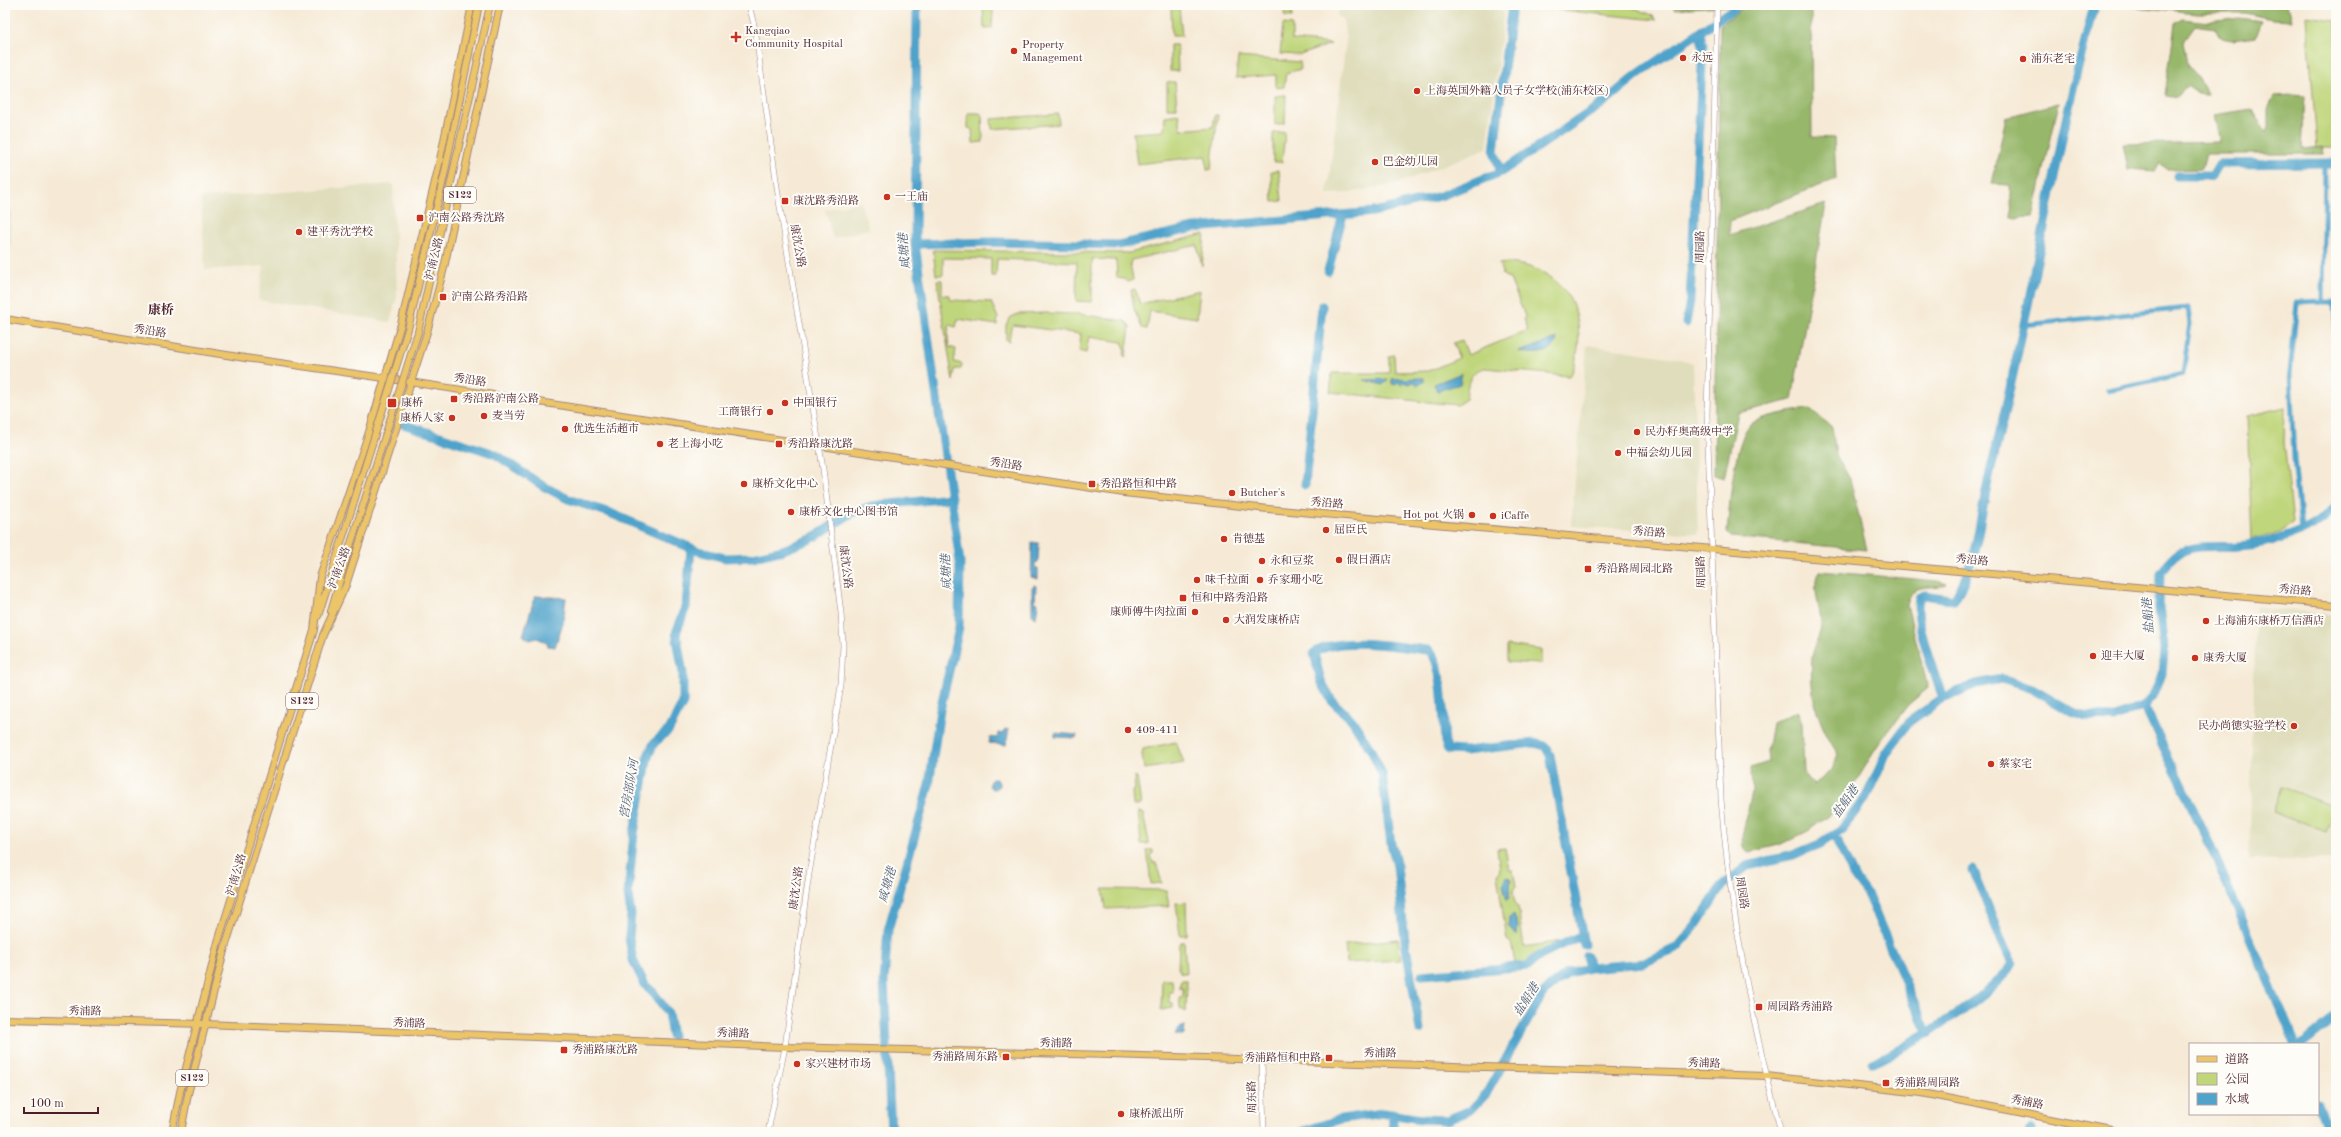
<svg xmlns="http://www.w3.org/2000/svg" width="2341" height="1137" font-family="'Old Standard TT','Noto Serif SC',serif">
<style>
.built{fill:#dfddbb}
.green{fill:#bfd67b;stroke:#847a53}
.forest{fill:#97b76b;stroke:#706b4b}
.water{fill:#50a3cb;stroke:#4d617b}
.lines{fill:none;stroke-linecap:round;stroke-linejoin:round}
.canal{stroke:#50a3cb;stroke-width:5}
.river{stroke:#50a3cb;stroke-width:9}
.minor-casing{stroke:#a08480;stroke-width:6}
.major-casing{stroke:#a08480;stroke-width:8}
.minor{stroke:#fff;stroke-width:5}
.major{stroke:#ecc569;stroke-width:6}
.major-bridge-casing{stroke:#a08480;stroke-width:8;stroke-linecap:butt}
.major-bridge{stroke:#ecc569;stroke-width:6}
.poi-dot{fill:#c8321e;stroke:#fdfcf7;stroke-width:1.5}
.labels{text-anchor:middle;dominant-baseline:central;stroke-width:4;stroke-linejoin:round;paint-order:stroke}
.shield{fill:#fdfcf7;stroke:#806168;stroke-width:1}
.shield-label{font-size:10px;font-weight:bold;fill:#4a1f2b}
.poi-label{font-size:11px;fill:#4a1f2b;stroke:#fdfcf7;text-anchor:start}
.street-label{font-size:11px;fill:#4a1f2b;stroke:#fdfcf7}
.water-label{font-size:12px;font-style:italic;fill:#4d5a73;stroke:#fdfcf7}
.quarter-label{font-size:13px;font-weight:bold;fill:#4a1f2b;stroke:#fdfcf7}
</style>
<rect width="100%" height="100%" fill="#fdfcf7"/>
<filter id="ink" filterUnits="userSpaceOnUse"><feTurbulence type="fractalNoise" baseFrequency=".025" numOctaves="2"/><feDisplacementMap in="SourceGraphic" scale="8" xChannelSelector="R" yChannelSelector="G"/><feConvolveMatrix kernelMatrix="1 2 1 2 8 2 1 2 1" color-interpolation-filters="sRGB"/></filter>
<filter id="wash" filterUnits="userSpaceOnUse"><feTurbulence type="fractalNoise" baseFrequency=".012" numOctaves="4" result="noise"/><feDisplacementMap in="SourceGraphic" scale="16" xChannelSelector="R" yChannelSelector="G"/><feGaussianBlur stdDeviation="0.9" result="paint"/><feColorMatrix in="noise" values="0 0 0 0 0 0 0 0 0 0 0 0 0 0 0 0 0 1.4 0 .05"/><feComposite in="paint" operator="in"/></filter>
<g filter="url(#wash)">
<rect width="100%" height="100%" fill="#f6ead6"/>
<!-- built -->
<path class="built" d="M1339,5h133l32,5 -17,138 -93,37 -46,8 -21,1 19,-153 -3,-22 -6,-3z
M393,184l4,113 -7,25 -132,-22 6,-34 -59,4 -4,-72z
M860,201l9,28 -36,9 -8,-28z
M5,210h6v39h-6z
M1587,345l89,13 17,5 5,171 -127,-8z
M2256,607l80,8v245h-87z"/>
<!-- green -->
<path class="green" d="M983,5h29l-15,2 -4,4 -1,17h-8z
M1285,5h8l-1,12 -8,-1z
M1530,5h97l25,10 5,5 -127,-13z
M1179,7l3,29h-10l-1,-28z
M2307,16l29,4v128h-19z
M1283,24l9,1v15l39,4 -31,11 -20,-1z
M1170,45h7l1,26h-8z
M1238,57l62,5 1,7 -15,4 -2,14 -8,1v-13l-40,3z
M1167,82h8l2,26h-10z
M1286,95l-1,28 -10,2v-29z
M968,113h12l2,3 1,26 -10,1 -1,-14 -4,-1z
M1058,114l1,10 -67,5 -1,-10z
M1179,114l2,16 32,-3 2,-12h3l-7,55h-4l-1,-14 -69,8 -4,-31 31,-2 1,-15z
M1285,132l-3,30h-9v-29z
M1279,170l3,31 -9,1 -2,-31z
M1205,234l-3,32 -5,-21 -66,15 -1,4 3,16 -6,2 -3,-3 -7,-1 -1,-18 -24,-1v43l-16,-1 1,-39 -80,-3 -1,17h-5v-17l-48,-1v17h-7l-3,-25 196,3z
M1508,263c62,5 84,57 63,112l-3,1 -83,-8c-17,3 -17,16 -19,31l-9,6 -127,-13 2,-19h57v-17l5,-1 1,17 34,-1 30,-13 -6,-15 9,-3 6,15 60,-25 -4,-11 1,-3 -15,-37 -7,-4 -4,-11z
M937,280h5v15h8v4l2,1 39,2 7,16 -1,7 -39,-6 -2,8 -7,-2 -1,11 1,11 7,2 -2,13 8,2 -1,5h-6l-2,12z
M1135,289l5,15 60,-14 -3,28 -47,-7 -3,18 -5,-1 -8,-19 -3,-19z
M1043,313l36,1 46,7 5,5 -4,31 -2,-1 1,-8 -3,-6 -33,-5 -3,16 -7,-2 2,-17 -68,-9 -2,2 -2,14 -3,-1v-15l4,-8 9,-3z
M2285,407l-1,35 9,80 -14,11 -27,7 -5,-124z
M1507,645l34,5v14l-34,-2z
M1176,742l8,21 -40,6 -2,-14 1,-6z
M1134,776l3,1 4,28h-8l-1,-14 3,-1z
M2282,787l53,19 -9,26 -53,-20z
M1138,811l5,3 6,28 -1,2h-7z
M1505,848l4,22h4l3,16 -3,4 1,10 4,7 6,40 36,-6 -26,14 -9,8h-10l-4,-20 -4,-3 -10,-66 3,-4 -3,-21z
M1147,850h6v4l-2,1 2,8h3l6,20 -11,1z
M1103,889l63,1 3,16 -63,3z
M1186,902l1,33h-7l-4,-32z
M1398,939l3,21 -54,3 -2,-18z
M1181,942h3l2,31h-5l-3,-5 1,-23z
M1162,980h10l1,12h-4l1,10 3,1v5l-12,2z
M1181,980h6l-1,32 -6,-4 -1,-11h4v-9h-4z"/>
<!-- forest -->
<path class="forest" d="M1675,5h63l-63,4z
M1747,5h64l1,132 22,1 2,41 -106,42 -1,14 97,-31 -34,196 -54,13 -14,65 -10,-3 6,-450z
M2114,5h174l4,15 -20,-1 -27,-6h-46z
M2239,18l23,3 -6,16 -24,3 -11,-2 -6,-10 -20,-3 -12,17 4,22 12,14 8,17 -9,-1 -11,-8 -10,11 -12,-2 10,-71 7,-5 26,3z
M2292,95l13,1 -3,53 21,-2 1,7h-118l-4,15 -35,1 -6,-8 -5,9 -28,-2 -5,-25 97,-2 -6,-27 38,-6 13,24 3,-6v-17l6,-14z
M2059,103l-26,114 -21,1 -2,-33 -18,-1 14,-67z
M1810,409l22,18 4,28 14,24 17,71 -136,-13 -4,-4c2,-22 7,-96 24,-109 10,-8 46,-14 59,-15z
M1819,571l119,10 9,3c-20,7 -33,-4 -40,21l21,83 -20,17 -25,32 -41,68 -34,26 -29,14 -30,7 -6,-4 -1,-11 10,-45 -1,-24 17,-6 -1,-11 5,-28 25,-12 5,11 2,51 10,12 18,-15 6,-16c-20,-30 -29,-58 -26,-96 1,-11 10,-24 9,-36 -1,-15 -10,-37 -2,-51z"/>
<!-- water -->
<path class="water" d="M1557,338c-3,18 -23,16 -38,14z
M1462,373l-2,11 -23,7 -3,-7z
M1424,378v4l-6,3 -4,-3 -5,2 -4,-2 -4,3 -3,-3 -3,3 -3,-1v-5z
M1388,379l-5,6 -19,-5z
M1032,542l7,1 -1,19 -3,1v5h3v11l-7,-2z
M1034,585l2,1 -1,16 3,1 -2,15 -4,-3v-28z
M535,596l31,2 -3,25 -8,24 -7,-1 -2,-4 -9,-4 -7,2 -7,-4z
M1005,729l4,1 -3,15 -17,-2 1,-6 7,1 1,-5 6,1z
M1055,733l22,2 -1,3 -21,-1z
M989 784a5 5 0 1 1 10 0a5 5 0 1 1-10 0Z
M1507,876l4,3 -2,19 -2,2 -4,-15z
M1514,914l4,12 -1,10 -9,-10 1,-8z
M1185,1026l-1,9h-9l4,-7z"/>
<g class="lines">
<!-- canal -->
<path class="canal" d="M2323,302h11l2,33
M2024,325l164,-17 2,15 -7,51 -75,16
M2301,530l-7,-72 -4,-85 7,-70 26,-1 2,-139"/>
<!-- river -->
<path class="river" d="M1501,172l-7,-21 18,-146
M2177,176h35l7,-12 117,-1
M915,244l79,-2 124,3 76,-17 180,-16 66,-16 61,-24 101,-68 36,-30 101,-69
M1328,271l15,-56
M1686,323l4,-23 13,-254 -3,-13
M403,424l92,30 48,32 25,13 42,14 88,38 27,7 28,-1 30,-7 28,-11 41,-26 19,-7 80,-8
M1305,485l17,-179
M1943,698c-7,-21 -32,-83 -23,-101l5,-2 29,5c26,-42 25,-86 37,-132 29,-114 50,-229 74,-343 8,-40 19,-80 29,-120
M2144,706l66,139 79,184 5,15
M1834,835l22,45 12,16 59,136
M1586,956l3,12
M1422,975l106,-9 12,-11 42,-20
M1420,1030l-15,-89 -8,-75 -6,-22 -9,-70 -11,-24 -19,-30 -20,-19 -11,-20 -7,-28c26,-18 83,-6 114,-3 16,9 15,73 17,92l3,8 17,1 69,-8 11,3 5,9 34,190
M672,1036l-4,-23 -14,-20 -9,-8 -12,-25 -4,-23 2,-23 -3,-20 6,-61 14,-77 6,-13 15,-13 14,-27v-30l-7,-40 10,-26 5,-59
M2302,1044l34,-28
M1872,1063c33,-14 125,-69 140,-100 -16,-30 -25,-62 -39,-93
M2318,1104l11,28
M1392,1114l2,18
M891,1132l-7,-151 4,-51 41,-145 11,-75 19,-82 1,-66 -45,-318 2,-239
M1301,1132l40,-13 42,-6 38,6 26,1 24,-10 15,-16 58,-102 24,-19 21,-5 55,-5 34,-16 19,-23 24,-37 26,-21 46,-11 27,-11 22,-15 24,-32 21,-45 23,-31 33,-23 33,-14 26,-5 30,10 40,23 14,5 27,1 31,-12 9,-10 9,-22 2,-24 -5,-43 1,-34c5,-6 12,-16 19,-20 18,-10 41,-5 60,-7 30,-2 80,-15 97,-41
M2029,1132l2,-2"/>
</g>
</g>
<g filter="url(#ink)">
<g class="lines">
<!-- minor casing -->
<g class="minor-casing">
<path id="minor" d="M749,5l6,24 24,172 44,268 18,144 2,32 -2,41 -32,188 -24,173 -17,85
M1717,5l-10,410 14,384c9,113 31,224 60,333
M1262,1061l2,71"/>
</g>
<!-- major casing -->
<g class="major-casing">
<path id="major" d="M5,319l240,39 139,20 740,115 144,16 1068,96
M331,611l15,-52
M318,616l19,-60
M5,1019l200,5 580,23 325,8 656,21 156,17 195,39
M172,1132l8,-40 38,-150 96,-312 6,-53 49,-145 32,-108 37,-155 34,-164
M181,1132l7,-38 36,-143 99,-316 23,-50 81,-253 17,-64 56,-263"/>
</g>
<!-- minor -->
<use href="#minor" class="minor"/>
<!-- major -->
<use href="#major" class="major"/>
<!-- major-bridge casing -->
<g class="major-bridge-casing">
<path id="major-bridge" d="M337,556l71,-227 36,-153 35,-171
M346,559l72,-227 72,-327"/>
</g>
<!-- major-bridge -->
<use href="#major-bridge" class="major-bridge"/>
</g>
</g>
<!-- markers -->
<g class="poi-dot">
<path d="M734 31h4v4h4v4h-4v4h-4v-4h-4v-4h4z"/>
<circle cx="1014" cy="51" r="4"/>
<circle cx="1683" cy="58" r="4"/>
<circle cx="2023" cy="59" r="4"/>
<circle cx="1417" cy="91" r="4"/>
<circle cx="1375" cy="162" r="4"/>
<circle cx="887" cy="197" r="4"/>
<rect x="781" y="197" width="8" height="8" rx="2"/>
<rect x="416" y="214" width="8" height="8" rx="2"/>
<circle cx="299" cy="232" r="4"/>
<rect x="439" y="293" width="8" height="8" rx="2"/>
<rect x="450" y="395" width="8" height="8" rx="2"/>
<rect x="387" y="398" width="10" height="10" rx="2"/>
<circle cx="785" cy="403" r="4"/>
<circle cx="770" cy="412" r="4"/>
<circle cx="484" cy="416" r="4"/>
<circle cx="452" cy="418" r="4"/>
<circle cx="565" cy="429" r="4"/>
<circle cx="1637" cy="432" r="4"/>
<circle cx="660" cy="444" r="4"/>
<rect x="775" y="440" width="8" height="8" rx="2"/>
<circle cx="1618" cy="453" r="4"/>
<circle cx="744" cy="484" r="4"/>
<rect x="1088" y="480" width="8" height="8" rx="2"/>
<circle cx="1232" cy="493" r="4"/>
<circle cx="791" cy="512" r="4"/>
<circle cx="1472" cy="515" r="4"/>
<circle cx="1493" cy="516" r="4"/>
<circle cx="1326" cy="530" r="4"/>
<circle cx="1224" cy="539" r="4"/>
<circle cx="1339" cy="560" r="4"/>
<circle cx="1262" cy="561" r="4"/>
<rect x="1584" y="565" width="8" height="8" rx="2"/>
<circle cx="1197" cy="580" r="4"/>
<circle cx="1260" cy="580" r="4"/>
<rect x="1179" y="594" width="8" height="8" rx="2"/>
<circle cx="1195" cy="612" r="4"/>
<circle cx="1226" cy="620" r="4"/>
<circle cx="2206" cy="621" r="4"/>
<circle cx="2093" cy="656" r="4"/>
<circle cx="2195" cy="658" r="4"/>
<circle cx="2294" cy="726" r="4"/>
<circle cx="1128" cy="730" r="4"/>
<circle cx="1991" cy="764" r="4"/>
<rect x="1755" y="1003" width="8" height="8" rx="2"/>
<rect x="560" y="1046" width="8" height="8" rx="2"/>
<rect x="1002" y="1053" width="8" height="8" rx="2"/>
<rect x="1325" y="1054" width="8" height="8" rx="2"/>
<circle cx="797" cy="1064" r="4"/>
<rect x="1882" y="1079" width="8" height="8" rx="2"/>
<circle cx="1121" cy="1114" r="4"/>
</g>
<g class="labels">
<!-- shield labels -->
<g class="shield">
<rect x="444" y="187" width="32" height="16" rx="3"/>
<rect x="286" y="693" width="32" height="16" rx="3"/>
<rect x="176" y="1070" width="32" height="16" rx="3"/>
</g>
<g class="shield-label">
<text x="460" y="195">S122</text>
<text x="302" y="701">S122</text>
<text x="192" y="1078">S122</text>
</g>
<!-- poi labels -->
<g class="poi-label">
<text x="745" y="31">Kangqiao<tspan x="745" dy="13">Community Hospital</tspan></text>
<text x="1022" y="45">Property<tspan x="1022" dy="13">Management</tspan></text>
<text x="1691" y="58">永远</text>
<text x="2031" y="59">浦东老宅</text>
<text x="1425" y="91">上海英国外籍人员子女学校(浦东校区)</text>
<text x="1383" y="162">巴金幼儿园</text>
<text x="895" y="197">一王庙</text>
<text x="793" y="201">康沈路秀沿路</text>
<text x="428" y="218">沪南公路秀沈路</text>
<text x="307" y="232">建平秀沈学校</text>
<text x="451" y="297">沪南公路秀沿路</text>
<text x="462" y="399">秀沿路沪南公路</text>
<text x="401" y="403">康桥</text>
<text x="793" y="403">中国银行</text>
<text x="762" y="412" text-anchor="end">工商银行</text>
<text x="492" y="416">麦当劳</text>
<text x="444" y="418" text-anchor="end">康桥人家</text>
<text x="573" y="429">优选生活超市</text>
<text x="1645" y="432">民办籽奥高级中学</text>
<text x="668" y="444">老上海小吃</text>
<text x="787" y="444">秀沿路康沈路</text>
<text x="1626" y="453">中福会幼儿园</text>
<text x="752" y="484">康桥文化中心</text>
<text x="1100" y="484">秀沿路恒和中路</text>
<text x="1240" y="493">Butcher's</text>
<text x="799" y="512">康桥文化中心图书馆</text>
<text x="1464" y="515" text-anchor="end">Hot pot 火锅</text>
<text x="1501" y="516">iCaffe</text>
<text x="1334" y="530">屈臣氏</text>
<text x="1232" y="539">肯德基</text>
<text x="1347" y="560">假日酒店</text>
<text x="1270" y="561">永和豆浆</text>
<text x="1596" y="569">秀沿路周园北路</text>
<text x="1205" y="580">味千拉面</text>
<text x="1268" y="580">乔家珊小吃</text>
<text x="1191" y="598">恒和中路秀沿路</text>
<text x="1187" y="612" text-anchor="end">康师傅牛肉拉面</text>
<text x="1234" y="620">大润发康桥店</text>
<text x="2214" y="621">上海浦东康桥万信酒店</text>
<text x="2101" y="656">迎丰大厦</text>
<text x="2203" y="658">康秀大厦</text>
<text x="2286" y="726" text-anchor="end">民办尚徳实验学校</text>
<text x="1136" y="730">409-411</text>
<text x="1999" y="764">蔡家宅</text>
<text x="1767" y="1007">周园路秀浦路</text>
<text x="572" y="1050">秀浦路康沈路</text>
<text x="998" y="1057" text-anchor="end">秀浦路周东路</text>
<text x="1321" y="1058" text-anchor="end">秀浦路恒和中路</text>
<text x="805" y="1064">家兴建材市场</text>
<text x="1894" y="1083">秀浦路周园路</text>
<text x="1129" y="1114">康桥派出所</text>
</g>
<!-- street labels -->
<g class="street-label">
<text transform="translate(797 246) rotate(80)">康沈公路</text>
<text transform="translate(1701 247) rotate(-89)">周园路</text>
<text transform="translate(435 259) rotate(-76)">沪南公路</text>
<text transform="translate(150 332) rotate(9)">秀沿路</text>
<text transform="translate(470 381) rotate(9)">秀沿路</text>
<text transform="translate(1006 465) rotate(9)">秀沿路</text>
<text transform="translate(1327 504) rotate(5)">秀沿路</text>
<text transform="translate(1649 533) rotate(5)">秀沿路</text>
<text transform="translate(1972 561) rotate(6)">秀沿路</text>
<text transform="translate(845 567) rotate(83)">康沈公路</text>
<text transform="translate(340 568) rotate(-70)">沪南公路</text>
<text transform="translate(1702 572) rotate(-92)">周园路</text>
<text transform="translate(2295 591) rotate(5)">秀沿路</text>
<text transform="translate(237 875) rotate(-73)">沪南公路</text>
<text transform="translate(797 888) rotate(-82)">康沈公路</text>
<text transform="translate(1741 893) rotate(81)">周园路</text>
<text transform="translate(85 1012) rotate(1)">秀浦路</text>
<text transform="translate(409 1024) rotate(3)">秀浦路</text>
<text transform="translate(733 1034) rotate(2)">秀浦路</text>
<text transform="translate(1056 1044) rotate(1)">秀浦路</text>
<text transform="translate(1380 1054) rotate(1)">秀浦路</text>
<text transform="translate(1704 1064) rotate(2)">秀浦路</text>
<text transform="translate(1253 1097) rotate(-92)">周东路</text>
<text transform="translate(2027 1103) rotate(11)">秀浦路</text>
</g>
<!-- water labels -->
<g class="water-label">
<text transform="translate(905 251) rotate(-95)">咸塘港</text>
<text transform="translate(947 572) rotate(-92)">咸塘港</text>
<text transform="translate(2149 616) rotate(-94)">盐船港</text>
<text transform="translate(630 789) rotate(-80)">营房部队河</text>
<text transform="translate(1846 802) rotate(-55)">盐船港</text>
<text transform="translate(888 885) rotate(-74)">咸塘港</text>
<text transform="translate(1527 1000) rotate(-57)">盐船港</text>
</g>
<!-- quarter labels -->
<g class="quarter-label">
<text x="161" y="310">康桥</text>
</g>
</g>
<!-- margin -->
<rect width="2341" height="1137" fill="none" stroke="#fdfcf7" stroke-width="20"/>
<!-- legend -->
<rect x="2189" y="1043" width="130" height="72" fill="#fdfcf7" stroke="#b5a4a5"/>
<rect x="2197" y="1056" width="20" height="6" fill="#ecc569" stroke="#b5a4a5"/>
<text x="2225" y="1063" font-size="12" fill="#4a1f2b">道路</text>
<rect x="2197" y="1073" width="20" height="12" fill="#bfd67b" stroke="#b5a4a5"/>
<text x="2225" y="1083" font-size="12" fill="#4a1f2b">公园</text>
<rect x="2197" y="1093" width="20" height="12" fill="#50a3cb" stroke="#b5a4a5"/>
<text x="2225" y="1103" font-size="12" fill="#4a1f2b">水域</text>
<!-- scale -->
<path d="M24 1107v6h74v-6" fill="none" stroke="#4a1f2b" stroke-width="2"/>
<text x="30" y="1107" font-size="12" fill="#4a1f2b" stroke="#fdfcf7" stroke-width="3" paint-order="stroke">100 m</text>
</svg>
